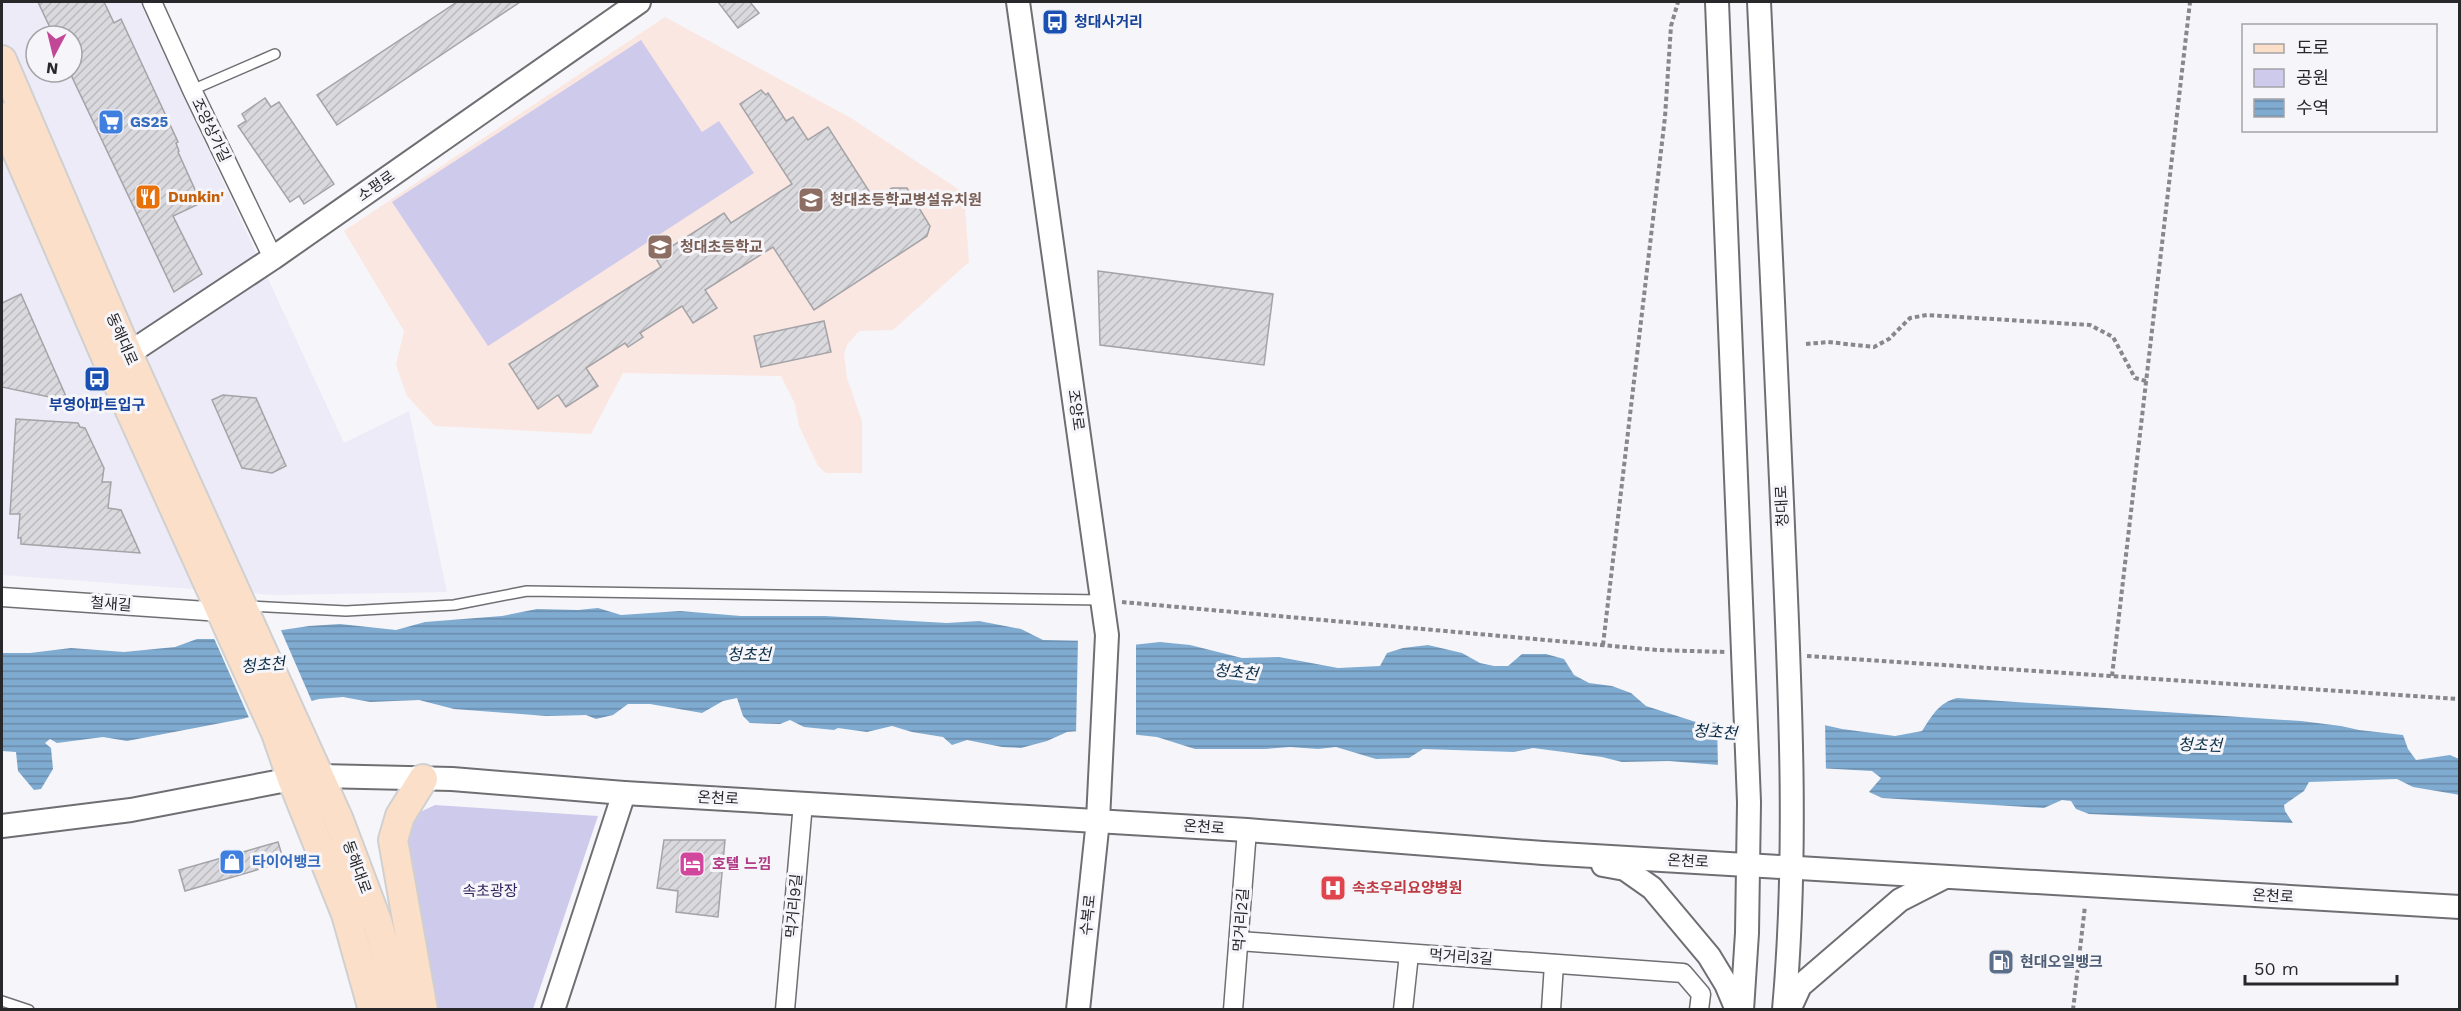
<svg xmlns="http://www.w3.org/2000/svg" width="2461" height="1011" viewBox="0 0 2461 1011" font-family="'Work Sans','Noto Sans KR',sans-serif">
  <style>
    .built { fill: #ecebf7; fill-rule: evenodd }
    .education { fill: #fbe7e1 }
    .park { fill: #cdcaec }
    .water { fill: url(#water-rules) }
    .pier { fill: #f6f5f9 }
    .building { fill: url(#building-hatch); stroke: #a4a3a7; stroke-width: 1.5 }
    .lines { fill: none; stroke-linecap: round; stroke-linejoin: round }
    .service-casing { stroke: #6f6f73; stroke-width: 12 }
    .minor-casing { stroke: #6f6f73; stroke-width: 21 }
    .tertiary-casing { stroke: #6f6f73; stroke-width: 26 }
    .primary-casing { stroke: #d0d0d0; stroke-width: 32 }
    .path { stroke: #88888b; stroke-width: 4; stroke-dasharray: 4.5 3; stroke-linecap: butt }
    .service { stroke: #fff; stroke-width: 9 }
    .minor { stroke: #fff; stroke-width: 18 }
    .tertiary { stroke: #fff; stroke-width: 22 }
    .primary { stroke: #fcdfc8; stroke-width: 28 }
    .labels { text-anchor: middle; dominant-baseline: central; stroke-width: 6; stroke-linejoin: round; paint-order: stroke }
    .transit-label { font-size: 15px; font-weight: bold; fill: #164399; stroke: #f6f5f9; text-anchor: start }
    .shop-label { font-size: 15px; font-weight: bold; fill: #366cbe; stroke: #f6f5f9; text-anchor: start }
    .street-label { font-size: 15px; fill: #28282a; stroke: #f6f5f9 }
    .food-label { font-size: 15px; font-weight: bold; fill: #c56008; stroke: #f6f5f9; text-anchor: start }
    .education-label { font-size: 15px; font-weight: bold; fill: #785e54; stroke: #f6f5f9; text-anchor: start }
    .hotel-label { font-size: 15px; font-weight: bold; fill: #b23c85; stroke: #f6f5f9; text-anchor: start }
    .health-label { font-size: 15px; font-weight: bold; fill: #be3a42; stroke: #f6f5f9; text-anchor: start }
    .park-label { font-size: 15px; fill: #322460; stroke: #f6f5f9 }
    .service-label { font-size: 15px; font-weight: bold; fill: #4e5e75; stroke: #f6f5f9; text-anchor: start }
    .water-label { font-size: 16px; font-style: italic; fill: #0b2e48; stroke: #f6f5f9 }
  </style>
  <defs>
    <pattern id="water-rules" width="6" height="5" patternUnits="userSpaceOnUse" patternTransform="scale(1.5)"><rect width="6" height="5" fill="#80abd1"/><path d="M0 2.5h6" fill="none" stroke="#698baa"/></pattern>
    <pattern id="building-hatch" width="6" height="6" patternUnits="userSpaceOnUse" patternTransform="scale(1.5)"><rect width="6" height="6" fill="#dad9dd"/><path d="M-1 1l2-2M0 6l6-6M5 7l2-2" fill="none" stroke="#bbbabe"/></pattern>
  </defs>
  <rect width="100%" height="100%" fill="#f6f5f9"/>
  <!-- built -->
  <path class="built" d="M2 2H140L344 443 409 411 447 592 274 595 2 575ZM36 36H72V72H36Z"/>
  <!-- education -->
  <path class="education" d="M665 17 851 118 964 193 969 262 893 330 859 331 847 345 844 354 847 378 862 421V473H826L818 466 799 426 795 404 781 376 623 373 591 434 435 426 407 396 396 365 404 331 344 231Z"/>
  <!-- park -->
  <g class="park">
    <path d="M641 40 702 132 719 121 754 173 488 346 392 202Z"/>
    <path d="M435 805 598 816 533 1009H431L405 828 418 813Z"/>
  </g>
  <!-- water -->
  <path class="water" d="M598 608 621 615 680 611 741 616H825L947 623 979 621 1021 629 1043 640 1093 641 1123 646 1160 642 1190 645 1242 658 1279 657 1338 668 1380 666 1387 653 1403 648 1428 645 1462 653 1480 663 1494 666H1508L1522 654H1546L1564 659 1574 675 1589 683 1612 686 1631 693 1646 706 1699 723 1802 720 1842 729 1895 736 1922 731C1932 716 1938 703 1957 698L2301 721 2341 726 2359 730 2403 735 2408 749 2416 760 2450 755 2459 759 2460 795 2413 787 2397 779 2309 782 2304 791 2284 805 2285 811 2293 823 2089 814 2076 809 2071 801 2062 800 2044 808 1882 798 1869 792 1881 778 1872 771 1799 767 1769 769 1669 761 1622 762 1602 757 1533 748 1514 752 1423 749 1409 758 1376 759 1336 747 1318 749 1290 747 1265 749H1195L1157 737 1093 730 1067 732 1047 741 1021 748 1002 747 967 740 952 745 943 737 912 732 892 726 867 732 838 728 834 730 804 727 790 720 780 724 750 723 743 716 737 698 723 701 702 713 650 704H628L613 715 596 719 586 715 546 716 454 709 419 700 370 702 343 697 319 699 242 719 127 741 103 737 57 743 50 739 45 743 51 748 53 769 41 789 34 790 18 771 16 752 2 751V653H30L71 648 124 652 175 647 197 639H221L309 626 340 624 396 630 425 622 502 616 537 609 578 610Z"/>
  <!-- pier -->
  <g class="pier">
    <path d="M280 628 313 704 250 720 213 636Z"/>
    <path d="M1078 638H1093L1124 643 1136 641V738L1111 734H1076Z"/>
    <path d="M1802 717 1825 722 1826 772 1786 768 1769 772 1718 769 1717 721Z"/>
  </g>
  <!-- building -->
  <g class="building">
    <path d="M38 2H104L114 23 121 19 154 90 178 142 176 143 179 151 178 152 201 203 173 216 202 274 174 292 72 77V36H54Z"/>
    <path d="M457 2H520L337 125 317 95Z"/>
    <path d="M718 2H750L759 13 738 28Z"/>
    <path d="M761 90 766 95 768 93 786 121 793 117 808 140 828 127 874 199 892 188H907L930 226 927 236 814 310 773 247 705 290 717 308 693 323 682 306 640 333 643 337 628 347 625 343 586 368 598 386 566 407 558 395 538 409 509 364 661 267 655 257 724 213 731 223 792 184 740 104Z"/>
    <path d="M265 98 271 107 279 102 334 184 304 204 299 196 290 202 238 126 246 121 242 114Z"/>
    <path d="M1098 271 1273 294 1264 365 1100 345Z"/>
    <path d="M21 294 68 401 2 387V303Z"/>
    <path d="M824 321 831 352 761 367 754 336Z"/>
    <path d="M223 395 256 398 286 466 272 473 242 468 212 400Z"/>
    <path d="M16 419 78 423 80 427 85 428 104 468 102 482H111L108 508 121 510 140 553 21 544V538H18L20 514H10Z"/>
    <path d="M664 840H725L718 917 676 912 678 891 657 888Z"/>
    <path d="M278 842 284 862 185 891 179 870Z"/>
  </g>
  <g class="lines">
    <!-- service casing -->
    <g class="service-casing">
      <g id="service">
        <path d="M192 90 275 54"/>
        <path d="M248 606 346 611 454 605 527 591 1102 600"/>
        <path d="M2 1001 29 1010"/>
      </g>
    </g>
    <!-- minor casing -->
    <g class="minor-casing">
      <g id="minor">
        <path d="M152 2 192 90 273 258"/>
        <path d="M2 597 221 612"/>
        <path d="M1239 941 1683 973 1701 994 1699 1010"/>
        <path d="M785 1010 803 803"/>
        <path d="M1233 1010 1247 830"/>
        <path d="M1403 1010 1409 954"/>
        <path d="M1551 1010 1554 964"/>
      </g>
    </g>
    <!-- tertiary casing -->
    <g class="tertiary-casing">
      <g id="tertiary">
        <path d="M1018 2 1107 635 1098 820 1078 1010"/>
        <path d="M1717 2 1749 802 1747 933 1742 1010"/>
        <path d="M1759 2C1768 169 1774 336 1782 503 1789 672 1799 841 1784 1010"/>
        <path d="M128 354 273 258 639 2"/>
        <path d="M2 826 131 810 292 779 320 776 452 779 624 793 1247 830 1543 853 2460 907"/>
        <path d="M1603 865 1625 869 1652 888 1709 956 1726 984 1737 1010"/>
        <path d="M553 1010 624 793"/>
        <path d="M1789 1010 1800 986 1900 900 1945 877"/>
      </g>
    </g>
    <!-- primary casing -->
    <g class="primary-casing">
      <g id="primary">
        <path d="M2 60 128 354 338 818 378 924 401 1010"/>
        <path d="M2 117 109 364 276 733 292 779 346 914 373 1010"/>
        <path d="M423 779 400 816 393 840 423 1010"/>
      </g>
    </g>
    <!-- path -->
    <g class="path">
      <path d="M1806 344 1828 342 1874 347 1889 339 1910 318 1927 315 2090 325 2113 337 2135 378 2146 381"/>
      <path d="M1122 602 1657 650 1725 652"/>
      <path d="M1603 645 1665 117 1671 26 1678 2"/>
      <path d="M1807 656 2460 699"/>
      <path d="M2112 676 2190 2"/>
      <path d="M2073 1010 2085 906"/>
    </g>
    <!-- service -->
    <use href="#service" class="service"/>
    <!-- minor -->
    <use href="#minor" class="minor"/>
    <!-- tertiary -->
    <use href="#tertiary" class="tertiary"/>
    <!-- primary -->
    <use href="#primary" class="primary"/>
  </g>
  <!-- icons -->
  <defs>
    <g id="bus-square" transform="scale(1.35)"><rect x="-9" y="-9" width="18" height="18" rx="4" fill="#1a4fb4" stroke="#f6f5f9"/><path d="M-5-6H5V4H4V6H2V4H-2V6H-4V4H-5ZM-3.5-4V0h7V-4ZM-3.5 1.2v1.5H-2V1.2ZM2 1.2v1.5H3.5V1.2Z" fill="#fff"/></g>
    <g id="supermarket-square" transform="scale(1.35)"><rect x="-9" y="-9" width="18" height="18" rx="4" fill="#3f7fe0" stroke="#f6f5f9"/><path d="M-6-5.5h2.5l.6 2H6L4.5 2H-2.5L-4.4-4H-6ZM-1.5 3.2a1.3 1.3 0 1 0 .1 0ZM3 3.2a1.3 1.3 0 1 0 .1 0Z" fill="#fff"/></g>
    <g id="restaurant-square" transform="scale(1.35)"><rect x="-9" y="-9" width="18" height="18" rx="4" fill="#e8710a" stroke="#f6f5f9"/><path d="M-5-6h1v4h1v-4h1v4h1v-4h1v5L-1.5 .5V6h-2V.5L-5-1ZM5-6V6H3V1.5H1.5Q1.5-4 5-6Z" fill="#fff"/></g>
    <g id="school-square" transform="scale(1.35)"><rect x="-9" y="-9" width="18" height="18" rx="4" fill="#8d6e63" stroke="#f6f5f9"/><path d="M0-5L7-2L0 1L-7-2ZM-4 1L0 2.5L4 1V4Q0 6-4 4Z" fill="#fff"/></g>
    <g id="shop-square" transform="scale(1.35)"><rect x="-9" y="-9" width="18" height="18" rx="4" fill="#3f7fe0" stroke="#f6f5f9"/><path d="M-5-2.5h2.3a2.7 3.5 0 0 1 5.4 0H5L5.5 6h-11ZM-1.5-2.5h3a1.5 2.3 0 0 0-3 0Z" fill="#fff"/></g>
    <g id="hotel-square" transform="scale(1.35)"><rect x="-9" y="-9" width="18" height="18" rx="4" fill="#d1479c" stroke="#f6f5f9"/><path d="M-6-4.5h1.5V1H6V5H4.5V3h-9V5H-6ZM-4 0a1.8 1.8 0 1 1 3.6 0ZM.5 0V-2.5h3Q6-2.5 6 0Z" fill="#fff"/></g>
    <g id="hospital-square" transform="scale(1.35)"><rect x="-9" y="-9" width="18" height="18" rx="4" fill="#e0444e" stroke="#f6f5f9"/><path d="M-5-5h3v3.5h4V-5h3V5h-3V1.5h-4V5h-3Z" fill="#fff"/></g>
    <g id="fuel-square" transform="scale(1.35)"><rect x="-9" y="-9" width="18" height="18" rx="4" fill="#5c6f8a" stroke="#f6f5f9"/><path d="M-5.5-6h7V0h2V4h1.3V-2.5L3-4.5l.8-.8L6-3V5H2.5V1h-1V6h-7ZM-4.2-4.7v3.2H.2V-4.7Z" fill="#fff"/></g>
  </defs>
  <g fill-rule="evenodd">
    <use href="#bus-square" x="1055" y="22"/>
    <use href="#supermarket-square" x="111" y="122"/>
    <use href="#restaurant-square" x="148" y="197"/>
    <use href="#school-square" x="811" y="200"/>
    <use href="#school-square" x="660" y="247"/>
    <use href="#bus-square" x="97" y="379"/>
    <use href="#shop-square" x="232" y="862"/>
    <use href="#hotel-square" x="692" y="864"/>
    <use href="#hospital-square" x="1333" y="888"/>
    <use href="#fuel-square" x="2001" y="962"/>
  </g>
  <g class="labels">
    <!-- transit labels -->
    <g class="transit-label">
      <text x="1074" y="22">청대사거리</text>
      <text x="97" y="405" text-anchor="middle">부영아파트입구</text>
    </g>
    <!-- shop labels -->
    <g class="shop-label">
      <text x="130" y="122">GS25</text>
      <text x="252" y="862">타이어뱅크</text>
    </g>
    <!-- street labels -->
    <g class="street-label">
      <text transform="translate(211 130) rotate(64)">조양상가길</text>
      <text transform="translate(376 186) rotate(-35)">소평로</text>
      <text transform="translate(122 339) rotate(66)">동해대로</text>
      <text transform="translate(1076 410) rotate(82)">조양로</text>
      <text transform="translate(1782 506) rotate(-93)">청대로</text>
      <text transform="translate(111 604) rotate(4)">철새길</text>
      <text transform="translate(718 798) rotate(3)">온천로</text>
      <text transform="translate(1204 827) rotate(4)">온천로</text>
      <text transform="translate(1688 861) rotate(3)">온천로</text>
      <text transform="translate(357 867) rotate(70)">동해대로</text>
      <text transform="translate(2273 896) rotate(3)">온천로</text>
      <text transform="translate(794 906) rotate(-85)">먹거리9길</text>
      <text transform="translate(1088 915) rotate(-84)">수복로</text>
      <text transform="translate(1241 920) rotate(-86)">먹거리2길</text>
      <text transform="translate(1461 957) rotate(4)">먹거리3길</text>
    </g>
    <!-- food labels -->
    <g class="food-label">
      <text x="168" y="197">Dunkin'</text>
    </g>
    <!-- education labels -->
    <g class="education-label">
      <text x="830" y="200">청대초등학교병설유치원</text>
      <text x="680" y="247">청대초등학교</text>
    </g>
    <!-- hotel labels -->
    <g class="hotel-label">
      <text x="712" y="864">호텔 느낌</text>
    </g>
    <!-- health labels -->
    <g class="health-label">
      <text x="1352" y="888">속초우리요양병원</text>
    </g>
    <!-- park labels -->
    <g class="park-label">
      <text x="490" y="891">속초광장</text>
    </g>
    <!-- service labels -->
    <g class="service-label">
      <text x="2020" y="962">현대오일뱅크</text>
    </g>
    <!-- water labels -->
    <g class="water-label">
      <text x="749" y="654">청초천</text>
      <text transform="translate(263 665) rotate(-5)">청초천</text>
      <text transform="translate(1236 672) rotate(6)">청초천</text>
      <text transform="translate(1715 732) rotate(4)">청초천</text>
      <text transform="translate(2200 745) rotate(1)">청초천</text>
    </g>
  </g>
  <!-- border -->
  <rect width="2461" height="1011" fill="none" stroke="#28282a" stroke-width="6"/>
  <!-- legend -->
  <rect x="2242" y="24" width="195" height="108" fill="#f6f5f9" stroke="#a4a3a6" stroke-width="1.5"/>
  <rect x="2254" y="44" width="30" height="9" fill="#fcdfc8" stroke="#a4a3a6" stroke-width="1.5"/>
  <text x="2296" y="54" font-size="18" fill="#28282a">도로</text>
  <rect x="2254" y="69" width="30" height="18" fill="#cdcaec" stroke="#a4a3a6" stroke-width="1.5"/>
  <text x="2296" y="84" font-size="18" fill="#28282a">공원</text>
  <rect x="2254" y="99" width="30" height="18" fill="url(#water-rules)" stroke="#a4a3a6" stroke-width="1.5"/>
  <text x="2296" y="114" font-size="18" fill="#28282a">수역</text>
  <!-- north arrow -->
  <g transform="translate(54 54) rotate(187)"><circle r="28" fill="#f6f5f9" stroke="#a4a3a6" stroke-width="1.5"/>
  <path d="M0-4.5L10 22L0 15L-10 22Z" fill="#c34797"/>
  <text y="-9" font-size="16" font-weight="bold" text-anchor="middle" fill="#28282a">N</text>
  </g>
  <!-- scale -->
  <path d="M2245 975v9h152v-9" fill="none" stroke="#28282a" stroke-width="3"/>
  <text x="2254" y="975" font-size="18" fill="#28282a" stroke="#f6f5f9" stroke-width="4.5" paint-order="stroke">50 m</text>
</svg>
